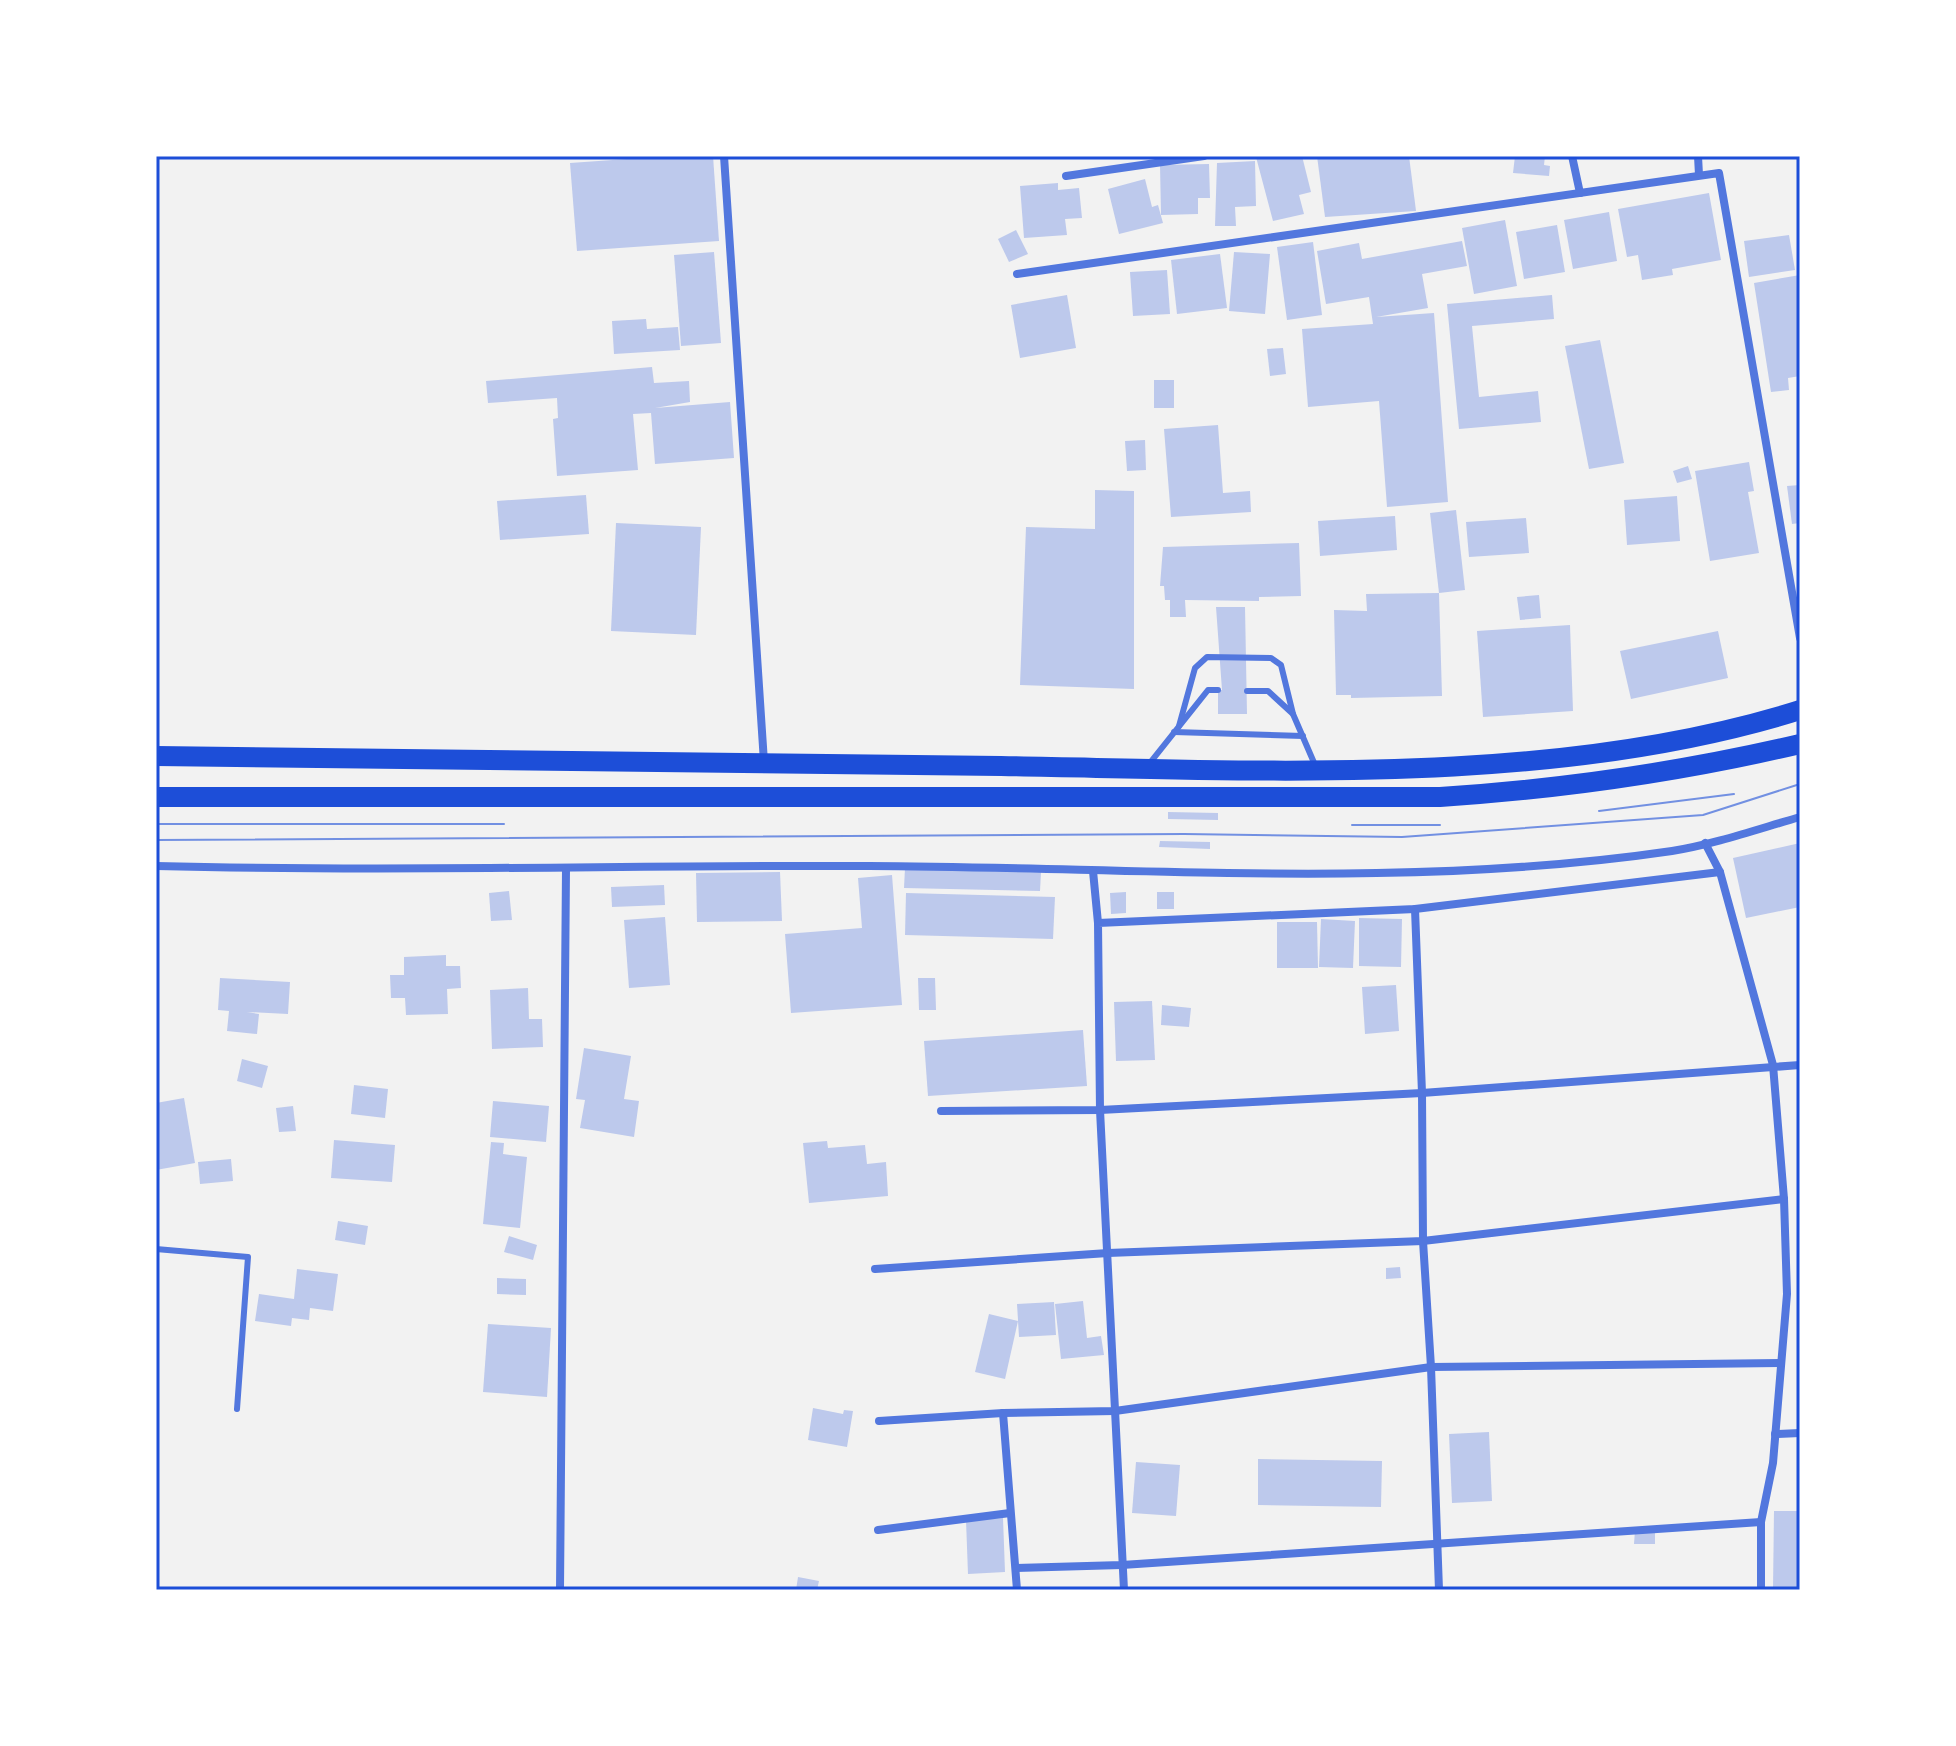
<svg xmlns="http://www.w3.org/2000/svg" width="1956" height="1746" viewBox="0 0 1956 1746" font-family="'Source Sans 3',sans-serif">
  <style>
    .building { fill: #bdc9ec }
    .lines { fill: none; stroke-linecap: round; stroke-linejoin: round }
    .service { stroke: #5277de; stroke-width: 6 }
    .minor { stroke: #5277de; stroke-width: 8 }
    .primary { stroke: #1d4ed8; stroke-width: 20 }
    .tram { stroke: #7290e2; stroke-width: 2 }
    .neatline { fill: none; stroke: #1d4ed8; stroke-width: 3 }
  </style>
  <rect width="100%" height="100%" fill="#f2f2f2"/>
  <!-- building -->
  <g class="building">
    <path d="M669 156H713L719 241 577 251 570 163Z"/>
    <path d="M1302 156 1311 192 1299 195 1304 214 1273 221 1256 157Z"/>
    <path d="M1317 156H1409L1416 211 1325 217Z"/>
    <path d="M1515 156H1545L1544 165 1550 166 1549 176 1513 173Z"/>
    <path d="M1255 161 1256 206 1235 207 1236 226H1215L1217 163Z"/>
    <path d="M1209 164 1210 198H1198V214L1161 215 1160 165Z"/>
    <path d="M1145 179 1152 207 1158 205 1163 223 1119 234 1108 189Z"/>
    <path d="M1058 183V190L1079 188 1082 218 1065 219 1067 235 1024 238 1020 186Z"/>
    <path d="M1709 193 1721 260 1672 269 1673 275 1642 280 1638 255 1627 257 1618 209Z"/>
    <path d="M1609 212 1617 261 1573 269 1564 220Z"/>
    <path d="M1505 220 1517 286 1474 294 1462 228Z"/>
    <path d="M1557 225 1565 272 1524 279 1516 232Z"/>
    <path d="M1016 230 1028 254 1009 262 998 239Z"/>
    <path d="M1789 235 1795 270 1749 277 1744 241Z"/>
    <path d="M1462 241 1467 266 1422 274 1428 308 1376 317 1434 313 1448 502 1387 507 1379 401 1308 407 1302 329 1373 324 1369 297 1326 304 1317 251 1359 243 1362 259Z"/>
    <path d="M1313 242 1322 315 1287 320 1277 247Z"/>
    <path d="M714 252 721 343 681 346 674 255Z"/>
    <path d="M1234 252 1270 254 1265 314 1229 311Z"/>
    <path d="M1220 254 1227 308 1177 314 1171 260Z"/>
    <path d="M1167 270 1170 314 1133 316 1130 272Z"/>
    <path d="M1800 275V376L1788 378 1789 390 1771 392 1754 283Z"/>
    <path d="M1067 295 1076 348 1020 358 1011 305Z"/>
    <path d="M1552 295 1554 319 1472 326 1479 397 1538 391 1541 422 1459 429 1447 304Z"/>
    <path d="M646 319 647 329 678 327 680 350 614 354 612 321Z"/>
    <path d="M1600 340 1624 463 1589 469 1565 346Z"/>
    <path d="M1283 348 1286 374 1270 376 1267 349Z"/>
    <path d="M652 367 654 383 689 381 690 402 655 408 730 402 734 458 655 464 651 413 633 414 638 470 557 476 553 419 558 418 557 398 488 403 486 381Z"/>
    <rect x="1154" y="380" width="20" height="28"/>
    <path d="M1218 425 1223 493 1250 491 1251 512 1171 517 1164 429Z"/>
    <path d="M1145 440 1146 470 1127 471 1125 441Z"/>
    <path d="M1749 462 1754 491 1748 492 1759 553 1710 561 1695 471Z"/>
    <path d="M1688 466 1692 479 1677 483 1673 471Z"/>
    <path d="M1800 485V523L1792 524 1787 486Z"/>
    <path d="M1095 490 1134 491V689L1020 685 1026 527 1095 529Z"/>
    <path d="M586 495 589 534 500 540 497 501Z"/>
    <path d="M1677 496 1680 541 1627 545 1624 500Z"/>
    <path d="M1456 510 1465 590 1439 593 1430 513Z"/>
    <path d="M1395 516 1397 550 1320 556 1318 521Z"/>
    <path d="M1526 518 1529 553 1469 557 1466 522Z"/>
    <path d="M616 523 701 527 696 635 611 631Z"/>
    <path d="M1299 543 1301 596 1259 597V601L1185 600 1186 617H1170V600H1165L1164 586H1160L1163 547Z"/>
    <path d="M1439 593 1442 696 1351 698V695H1336L1334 610 1367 611 1366 594Z"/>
    <path d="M1539 595 1541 618 1520 620 1517 597Z"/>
    <path d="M1216 607H1245L1247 714H1218V690H1222Z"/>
    <path d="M1570 625 1573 711 1483 717 1477 631Z"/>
    <path d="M1718 631 1728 678 1631 699 1620 651Z"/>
    <path d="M1168 812 1218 813V820L1168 819Z"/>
    <path d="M1160 841 1210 842V849L1159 847Z"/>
    <path d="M1800 843V907L1746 918 1733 858Z"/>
    <path d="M905 868 1041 872 1040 891 904 888Z"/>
    <path d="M780 872 782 921 697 922 696 873Z"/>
    <path d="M892 875 902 1005 791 1013 785 934 862 928 858 878Z"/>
    <path d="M664 885 665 905 612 907 611 887Z"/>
    <path d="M509 891 512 920 491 921 489 893Z"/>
    <path d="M1126 892V913L1111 914 1110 893Z"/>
    <rect x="1157" y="892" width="17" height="17"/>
    <path d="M906 893 1055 897 1053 939 905 935Z"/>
    <path d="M665 917 670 985 629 988 624 920Z"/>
    <path d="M1359 918 1402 919 1401 967 1359 966Z"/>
    <path d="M1321 919 1355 921 1353 968 1319 967Z"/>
    <path d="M1277 922H1317L1318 968H1277Z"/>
    <path d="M446 955V966H460L461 988 447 989 448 1014 406 1015 405 998H391L390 975H404V957Z"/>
    <path d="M220 978 290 982 288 1014 247 1012 259 1014 257 1034 227 1031 229 1011 218 1010Z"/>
    <path d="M918 978H935L936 1010H919Z"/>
    <path d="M1396 985 1399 1031 1365 1034 1362 987Z"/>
    <path d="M528 988 529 1019H542L543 1047 492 1049 490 990Z"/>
    <path d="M1152 1001 1155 1060 1116 1061 1114 1002Z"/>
    <path d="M1162 1005 1191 1008 1189 1027 1161 1025Z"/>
    <path d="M1083 1030 1087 1086 928 1096 924 1041Z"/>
    <path d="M584 1048 631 1056 624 1099 639 1101 634 1137 580 1128 585 1100 576 1099Z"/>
    <path d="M242 1059 268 1066 262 1088 237 1081Z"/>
    <path d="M354 1085 388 1089 385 1118 351 1114Z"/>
    <path d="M184 1098 195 1163 156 1170V1103Z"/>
    <path d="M493 1101 549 1106 546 1142 490 1137Z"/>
    <path d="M293 1106 296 1131 279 1132 276 1108Z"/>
    <path d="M334 1140 395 1145 392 1182 331 1178Z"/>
    <path d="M827 1141 828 1148 865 1145 867 1164 886 1162 888 1196 809 1203 803 1143Z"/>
    <path d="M491 1142 504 1143 503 1154 527 1157 520 1228 483 1224Z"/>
    <path d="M231 1159 233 1181 200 1184 198 1162Z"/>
    <path d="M338 1221 368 1226 365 1245 335 1240Z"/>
    <path d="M509 1236 537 1245 533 1260 504 1252Z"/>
    <path d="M1400 1267 1401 1278 1386 1279V1268Z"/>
    <path d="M297 1269 338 1274 333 1311 310 1308 309 1320 292 1318 291 1326 255 1321 259 1294 294 1299Z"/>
    <path d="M497 1278 526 1279V1295L497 1294Z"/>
    <path d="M1083 1301 1087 1338 1101 1336 1104 1355 1061 1359 1055 1304Z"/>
    <path d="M1054 1302 1056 1335 1019 1337 1017 1304Z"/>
    <path d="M989 1314 1018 1321 1005 1379 975 1372Z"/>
    <path d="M488 1324 551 1328 547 1397 483 1392Z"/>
    <path d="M813 1408 843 1414 844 1410 853 1411 847 1447 808 1440Z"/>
    <path d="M1489 1432 1492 1501 1452 1503 1449 1434Z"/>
    <path d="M1258 1459 1382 1461 1381 1507 1258 1505Z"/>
    <path d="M1136 1462 1180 1465 1176 1516 1132 1513Z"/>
    <path d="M1774 1511H1800V1590H1773Z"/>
    <path d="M1003 1518 1005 1572 968 1574 966 1520Z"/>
    <path d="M1635 1530 1655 1531V1544H1634Z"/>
    <path d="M798 1577 819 1581 817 1590H796Z"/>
  </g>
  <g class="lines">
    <!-- service -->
    <g class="service">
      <path d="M1247 691H1268L1293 714 1315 765"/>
      <path d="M1179 726 1195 668 1207 657 1271 658 1281 665 1293 714"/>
      <path d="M1174 732 1303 736"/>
      <path d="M1149 764 1208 690H1218"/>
      <path d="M156 1249 248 1257 237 1409"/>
    </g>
    <!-- minor -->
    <g class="minor">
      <path d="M724 156 764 762"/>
      <path d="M1572 156 1580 193"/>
      <path d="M1698 156 1699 175"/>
      <path d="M1066 176 1204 156"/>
      <path d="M1017 274 1719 173 1800 638"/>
      <path d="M1705 843 1720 872 1773 1065 1784 1199 1787 1294 1773 1463 1761 1522V1590"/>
      <path d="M156 866C394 872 631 865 869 866 1136 867 1407 890 1672 851 1715 844 1758 829 1800 817"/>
      <path d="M1093 871 1098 923"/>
      <path d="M1415 909 1422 1093 1423 1241 1431 1367 1439 1590"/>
      <path d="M941 1111 1100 1110 1422 1093 1800 1065"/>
      <path d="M875 1269 1108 1253 1423 1241 1784 1199"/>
      <path d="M1003 1413 1017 1590"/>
      <path d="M879 1421 1003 1413 1115 1411 1431 1367 1781 1363"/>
      <path d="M1775 1434 1800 1433"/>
      <path d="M878 1530 1010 1513"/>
      <path d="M1016 1568 1122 1565 1761 1522"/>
      <path d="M560 1590 566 869"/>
      <path d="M1124 1590 1100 1110 1098 923 1415 909 1720 872"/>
    </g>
    <!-- primary -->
    <g class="primary">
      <path d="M156 756C438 760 720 762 1001 766 1258 770 1552 788 1800 710"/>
      <path d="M156 797H1440C1562 789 1681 772 1800 744"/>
    </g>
    <!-- tram -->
    <g class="tram">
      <path d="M1599 811 1734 794"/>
      <path d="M156 824H504"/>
      <path d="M1352 825H1440"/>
      <path d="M156 840 1184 834 1402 837 1703 815 1800 784"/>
    </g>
  </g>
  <!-- border -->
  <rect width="1956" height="1746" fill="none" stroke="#ffffff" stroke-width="316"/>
  <rect x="158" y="158" width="1640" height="1430" class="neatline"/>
</svg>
